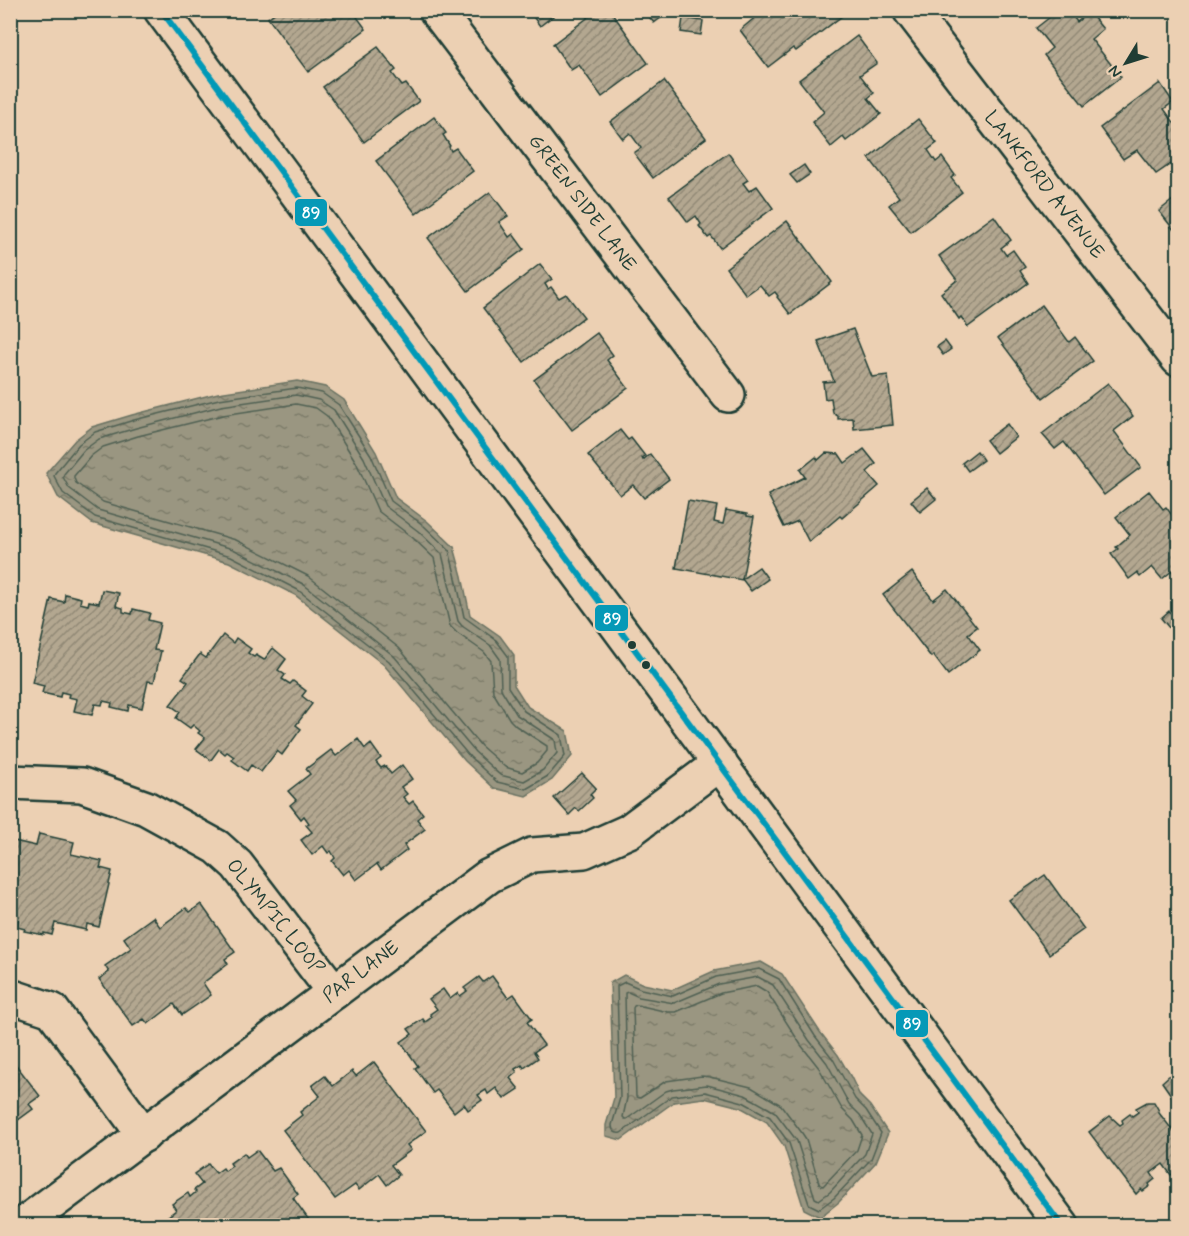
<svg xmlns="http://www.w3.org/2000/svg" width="1189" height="1236" viewBox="0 0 1189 1236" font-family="Mynerve,sans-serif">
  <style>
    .water { fill: url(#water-ripples); stroke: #697262; stroke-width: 1.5 }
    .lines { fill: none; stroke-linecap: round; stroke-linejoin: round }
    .shore { stroke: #506153; stroke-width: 1.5 }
    .building { fill: url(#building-hatch); stroke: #1f3d34; stroke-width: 1.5 }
    .minor-casing { stroke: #1f3d34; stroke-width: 38 }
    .minor { stroke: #ecd0b3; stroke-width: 33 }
    .bus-1-casing { stroke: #ecd0b3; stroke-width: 10 }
    .bus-1 { stroke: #0599b7; stroke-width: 6 }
    .bus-dot { fill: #1f3d34; stroke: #ecd0b3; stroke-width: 2 }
    .labels { text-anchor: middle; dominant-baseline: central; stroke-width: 5; stroke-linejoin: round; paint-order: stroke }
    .street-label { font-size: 20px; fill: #1f3d34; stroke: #ecd0b3 }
    .line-badge { stroke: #ecd0b3; stroke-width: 2 }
    .badge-label { font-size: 16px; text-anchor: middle; font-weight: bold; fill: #fff }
  </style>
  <defs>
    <pattern id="water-ripples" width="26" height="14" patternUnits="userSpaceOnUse" patternTransform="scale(1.5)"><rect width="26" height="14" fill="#9a9681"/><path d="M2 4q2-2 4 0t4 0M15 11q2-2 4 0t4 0" fill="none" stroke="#7d7c6a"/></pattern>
    <pattern id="building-hatch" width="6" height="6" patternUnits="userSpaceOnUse" patternTransform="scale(1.5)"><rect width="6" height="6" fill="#b3a790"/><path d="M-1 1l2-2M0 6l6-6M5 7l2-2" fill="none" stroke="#918976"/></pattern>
  </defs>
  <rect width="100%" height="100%" fill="#ecd0b3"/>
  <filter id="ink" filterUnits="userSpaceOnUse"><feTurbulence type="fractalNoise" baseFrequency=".0167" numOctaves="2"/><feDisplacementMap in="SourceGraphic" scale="12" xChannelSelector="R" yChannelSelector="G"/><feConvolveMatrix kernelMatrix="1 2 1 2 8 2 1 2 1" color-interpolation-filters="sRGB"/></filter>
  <g filter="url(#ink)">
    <!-- water -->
    <g class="water">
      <path d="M297 381 325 387 344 400 376 452 396 498 427 521 454 547 462 576 470 615 500 636 514 655V685L528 707 567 731 572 756 552 780 526 796 494 788 465 761 384 665 295 595 229 562 92 523 58 497 46 473 75 440 92 427 132 415 218 393Z"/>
      <path d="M761 962 782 974 820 1032 838 1055 851 1077 860 1096 870 1106 888 1133 876 1162 839 1202 820 1217 804 1209 784 1146 767 1122 740 1107 704 1098 674 1102 621 1140 606 1136V1125L614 1098 610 983 624 975 643 984 672 990 714 971Z"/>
    </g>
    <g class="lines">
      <!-- shore -->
      <g class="shore">
        <path d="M297 388 322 393 339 405 371 455 391 501 423 525 449 550 456 578 464 617 496 640 508 656V687L524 711 561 735 565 756 548 776 526 789 497 782 470 757 389 661 298 590 231 556 95 517 63 493 54 476 55 473 79 444 95 432 134 420 219 399Z"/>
        <path d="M296 395 319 400 334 410 364 458 385 506 418 531 442 554 458 621 462 626 490 645 500 659 501 689 517 715 555 740 557 753 543 770 524 781 500 775 475 752 394 656 303 584 233 549 98 510 69 488 63 477 64 474 84 450 99 439 136 428 221 406Z"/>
        <path d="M296 404 316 408 327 416 356 462 378 511 413 538 434 558 450 626 457 633 484 652 491 661 493 692 510 720 516 726 547 746V751L537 763 522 772 505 767 481 746 399 648 308 576 236 540 103 502 76 483 74 478V476L91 456 103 447 138 436 223 415Z"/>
        <path d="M759 969 779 979 815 1036 833 1059 855 1099 866 1110 881 1133 871 1159 834 1198 819 1209 809 1204 789 1143 770 1117 743 1102 705 1092 672 1096 621 1133C615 1134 612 1131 612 1125L620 1098 617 986 625 982 641 989 673 996 716 977Z"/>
        <path d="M758 977 773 985 809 1040 827 1063 849 1104 860 1115 872 1134 865 1154 830 1192 819 1200 815 1198 797 1141 775 1112 745 1095 707 1085 673 1089 666 1091 627 1119H625L623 1117 627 1098 625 993 628 992 639 997 674 1003 719 984Z"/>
        <path d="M757 986 767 992 801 1045 819 1068 842 1109 853 1120 862 1135 857 1150 823 1186 820 1185 819 1183 806 1139 802 1133 781 1105 751 1087 710 1077 702 1076 666 1081 640 1098 636 1097 633 1008 634 1006 637 1005 668 1012H676L721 993Z"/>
      </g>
    </g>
    <!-- building -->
    <g class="building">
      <path d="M278 10H352L366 29 308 72 268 18Z"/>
      <path d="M528 10H561L540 26Z"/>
      <path d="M598 10H610L648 63 602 97 579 65 571 70 553 44Z"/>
      <path d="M650 10H657L662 17 654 23 646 13Z"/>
      <path d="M838 10 842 16 796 51 793 48 768 67 740 30 764 10Z"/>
      <path d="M1059 10H1068L1077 22 1089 12 1103 29 1091 39 1121 77 1084 106 1044 55 1052 48 1036 28Z"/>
      <path d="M683 18 703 21 701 35 681 32Z"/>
      <path d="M857 36 877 63 860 75 874 93 868 98 881 114 846 141 843 137 831 147 812 122 824 112 799 80Z"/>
      <path d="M378 47 396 70 392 73 402 86 406 84 419 101 364 142 323 87Z"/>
      <path d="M664 81 706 138 653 178 634 153 641 148 630 133 623 139 610 122Z"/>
      <path d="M1160 83 1173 102 1164 109 1178 128V174L1171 164 1156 174 1137 150 1123 159 1100 128Z"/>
      <path d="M434 117 446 133 443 135 450 146 449 147 451 151 456 148 473 171 416 214 376 161Z"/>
      <path d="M918 119 937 143 928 150 936 162 942 157 955 175 951 178 962 192 911 232 889 205 899 197 869 158Z"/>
      <path d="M728 153 748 180 743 183 749 191 757 186 773 208 720 248 711 236 708 238 699 226 701 224 696 216 688 222 669 197Z"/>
      <path d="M804 165 810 174 797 183 790 175Z"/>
      <path d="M490 192 508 216 499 222 509 237 513 234 524 249 468 291 428 238Z"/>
      <path d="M1178 196V235L1159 211Z"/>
      <path d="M994 216 1011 240 1001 248 1006 255 1013 250 1025 267 1020 271 1028 283 968 327 961 317 959 319 941 293 957 280 939 256Z"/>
      <path d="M787 221 832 282 790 314 777 297 778 296 775 292 769 296 760 285 746 295 726 268Z"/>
      <path d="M540 264 552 279 545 284 548 289 551 287 559 298 566 294 584 317 524 362 483 308Z"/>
      <path d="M1042 305 1069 342 1075 337 1093 361 1043 398 998 338Z"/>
      <path d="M853 329 872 377 888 375 893 425 854 429 853 418 838 419V416L833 413 831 398 825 399 823 382 834 381 818 341Z"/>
      <path d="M597 333 613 355 607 360 628 388 572 430 534 380Z"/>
      <path d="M945 341 951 349 943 355 937 347Z"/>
      <path d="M1108 383 1133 416 1114 431 1141 467 1104 495 1064 442 1055 449 1042 434Z"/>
      <path d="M1007 424 1016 437 996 453 986 440Z"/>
      <path d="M620 430 628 440 631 438 645 456 642 458 643 460 650 454 669 479 644 498 633 485 620 495 588 455Z"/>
      <path d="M864 449 876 464 867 472 879 486 842 518 840 516 809 542 798 521 784 527 768 495 805 477 800 470 816 457 818 460 826 453 839 454 845 463Z"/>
      <path d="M977 451 983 460 968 471 962 463Z"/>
      <path d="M927 488 936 499 920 512 911 501Z"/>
      <path d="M1149 491 1163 509 1166 507 1178 523V566L1162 579 1152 567 1140 577 1137 573 1129 579 1111 554 1118 549 1116 547 1130 535 1116 517Z"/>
      <path d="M688 501 717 506 714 522 723 524 726 510 747 514V516L754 517 742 580 676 568Z"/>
      <path d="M759 567 768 579 751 591 742 579Z"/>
      <path d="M912 572 933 600 947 589 977 627 968 634 980 650 948 675 933 655 931 657 883 595Z"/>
      <path d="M102 590 119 593 116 606 123 608V612L132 614 133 609 150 613 148 620 160 623 154 650 161 651 154 682 148 681 142 708 129 705 128 711 111 707 112 703 103 701 102 705 95 704 92 715 74 711 77 699 68 697 69 694 61 692 60 697 42 693 44 686 32 683 51 599 64 602 65 594 81 598 80 603 88 605 89 601 99 603Z"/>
      <path d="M1169 611 1178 621V630L1174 634 1161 618Z"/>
      <path d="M223 635 233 643 236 638 251 649 248 653 254 657 256 655 264 660 273 648 286 659 278 670 285 675 282 679 290 684 293 681 306 691 302 696 312 704 296 725 301 729 282 755 277 751 261 772 251 765 247 771 232 760 234 757 227 752 225 754 219 749 211 760 196 749 205 738 198 733 200 731 193 725 190 728 176 718 180 712 170 705 188 682 182 678 200 654 206 658Z"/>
      <path d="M358 739 365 749 371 744 381 758 376 762 381 768 385 766 391 774 402 765 412 779 401 787 407 794 403 797 409 804 413 801 423 814 417 819 425 829 404 845 407 850 381 870 377 864 356 880 349 870 343 875 332 861 335 858 331 851 328 853 323 846 312 855 301 840 312 832 306 825 309 823 304 816 301 819 290 805 296 800 288 791 310 774 306 769 331 750 336 756Z"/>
      <path d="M582 773 596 788 590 794 593 798 579 811 576 808 569 815 554 798Z"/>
      <path d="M39 834 74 842 71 854 102 861 100 868 112 871 99 927 87 924 86 930 55 923 52 935 44 933V935L24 931 25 929 17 927 19 916 10 914V840L36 846Z"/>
      <path d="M1045 875 1084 929 1049 954 1009 900Z"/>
      <path d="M201 904 235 952 225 959 228 964 203 983 211 995 182 1015 174 1004 148 1024 144 1019 133 1026 99 979 109 972 105 966 131 948 124 938 153 917 160 927 186 908 190 912Z"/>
      <path d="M492 976 508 998 514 994 532 1019 527 1022 544 1045 534 1052 538 1058 524 1068 522 1065 515 1069 517 1072 510 1078 519 1089 504 1099 496 1088 488 1094 486 1090 478 1095 482 1100 468 1110 464 1104 454 1112 437 1090 433 1093 415 1068 418 1066 401 1042 412 1034 408 1029 423 1019 425 1022 432 1017 430 1014 437 1009 429 999 443 989 450 999 458 993 460 996 467 991 464 988 479 977 483 982Z"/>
      <path d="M10 1057 40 1096 29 1104 33 1109 10 1126Z"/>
      <path d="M374 1062 426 1131 407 1145 411 1150 391 1165 399 1175 387 1185 379 1174 359 1190 355 1185 335 1199 283 1130 302 1115 300 1112 320 1096 312 1086 325 1076 333 1086 352 1071 356 1076Z"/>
      <path d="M1178 1068V1105L1162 1082Z"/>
      <path d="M1147 1102H1154L1159 1111V1113L1178 1137V1170L1171 1175 1163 1164 1151 1173 1155 1179 1149 1184 1150 1186 1143 1191 1141 1189 1136 1194 1089 1132 1110 1116 1120 1125 1123 1123 1122 1120 1130 1114 1132 1116 1138 1112 1136 1108Z"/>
      <path d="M257 1150 273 1171 279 1168 298 1194 293 1198 309 1220 301 1226H173L167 1217 176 1210 172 1204 188 1193 190 1197 196 1192 194 1190 202 1184 194 1174 208 1164 216 1173 223 1168 225 1171 232 1166 230 1163 244 1153 247 1157Z"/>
    </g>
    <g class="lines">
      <!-- minor casing -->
      <g class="minor-casing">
        <g id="minor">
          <path d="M161 10 1062 1226"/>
          <path d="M436 10 728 395"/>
          <path d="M910 10 1178 359"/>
          <path d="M10 782 82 785 146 808 217 847 237 865 334 992"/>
          <path d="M10 996 52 1010 144 1135"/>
          <path d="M21 1226 489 876 532 855 584 851 629 831 720 763"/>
        </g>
      </g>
      <!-- minor -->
      <use href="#minor" class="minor"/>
      <!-- bus-1 casing -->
      <g class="bus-1-casing">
        <path id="bus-1" d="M161 10 1062 1226"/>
      </g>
      <!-- bus-1 -->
      <use href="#bus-1" class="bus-1"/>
    </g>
  </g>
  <!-- markers -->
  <g class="bus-dot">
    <circle cx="632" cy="645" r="5"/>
    <circle cx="646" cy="665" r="5"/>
  </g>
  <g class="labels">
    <!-- street labels -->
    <g class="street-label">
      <text transform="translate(1044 185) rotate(52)">LANKFORD AVENUE</text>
      <text transform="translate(582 203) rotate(53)">GREEN SIDE LANE</text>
      <text transform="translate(275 917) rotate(51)">OLYMPIC LOOP</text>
      <text transform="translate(361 972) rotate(-37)">PAR LANE</text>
    </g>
  </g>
  <g class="line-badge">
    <rect x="294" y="198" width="34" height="29" rx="6" fill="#0599b7"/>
    <rect x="594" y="604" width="35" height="28" rx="6" fill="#0599b7"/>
    <rect x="895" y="1009" width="34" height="29" rx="6" fill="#0599b7"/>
  </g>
  <g class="badge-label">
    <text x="311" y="218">89</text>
    <text x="612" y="624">89</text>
    <text x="912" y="1029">89</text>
  </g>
  <!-- margin -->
  <rect width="1189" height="1236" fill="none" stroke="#ecd0b3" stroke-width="36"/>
  <rect x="18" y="18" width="1153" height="1200" fill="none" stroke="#1f3d34" stroke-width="2" filter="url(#ink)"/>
  <!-- north arrow -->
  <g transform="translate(1126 63) rotate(232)" stroke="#ecd0b3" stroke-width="4.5" paint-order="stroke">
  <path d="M0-4.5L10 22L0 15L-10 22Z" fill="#1f3d34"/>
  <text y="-9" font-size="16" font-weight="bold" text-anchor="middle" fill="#1f3d34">N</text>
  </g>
</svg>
